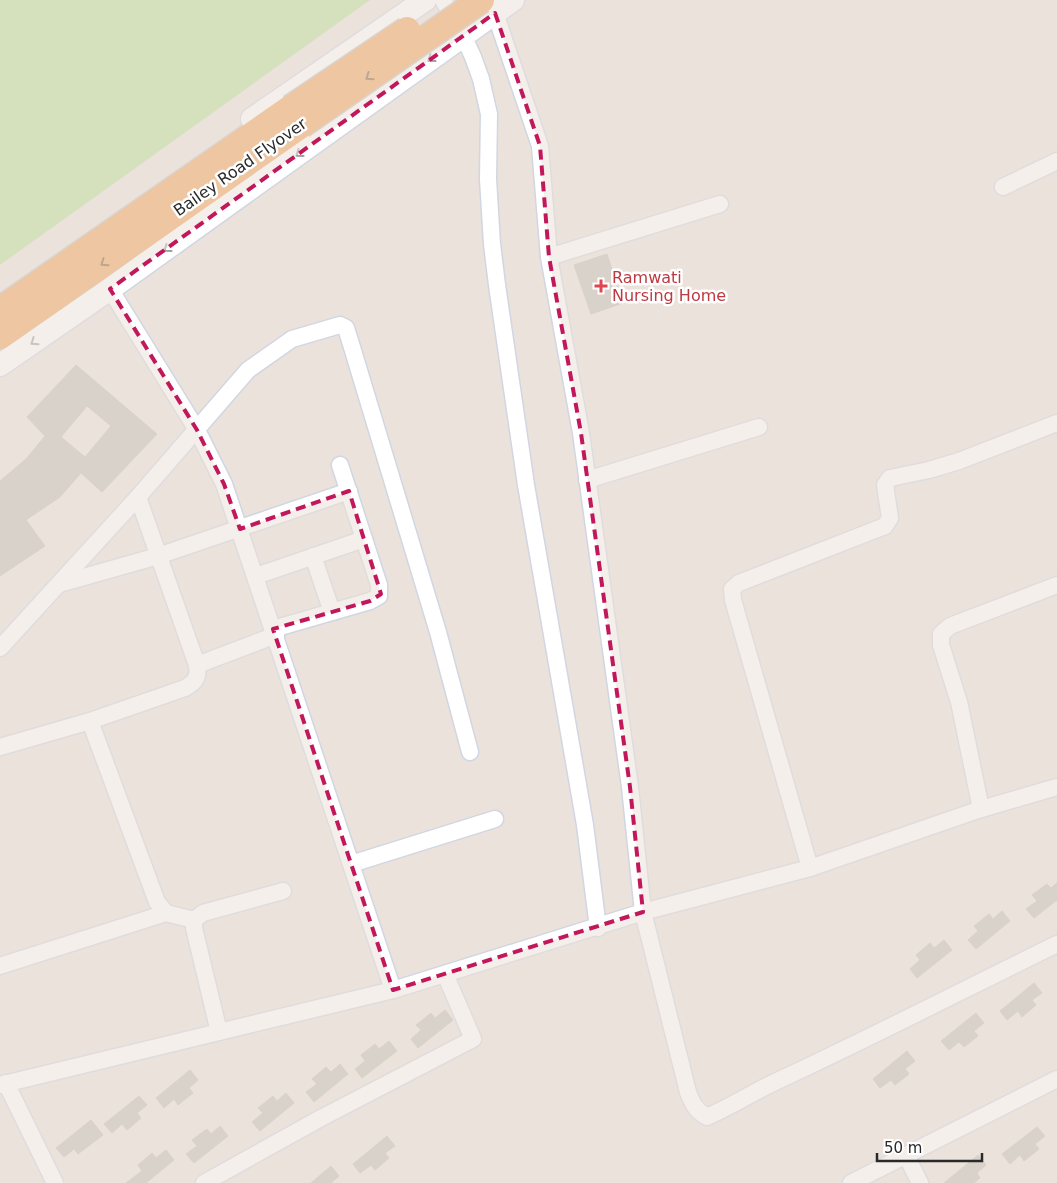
<svg xmlns="http://www.w3.org/2000/svg" width="1057" height="1183" viewBox="0 0 1057 1183" font-family="'DejaVu Sans',sans-serif">
  <style>
    .green { fill: #bae09a }
    .building { fill: #c3beb7; stroke: #c6beb5; fill-rule: evenodd }
    .lines { fill: none; stroke-linecap: round; stroke-linejoin: round }
    .minor-casing { stroke: #d1d6e2; stroke-width: 19 }
    .secondary-casing { stroke: #d1d6e2; stroke-width: 25 }
    .trunk-casing { stroke: #c3c3c3; stroke-width: 29 }
    .minor { stroke: #fff; stroke-width: 16 }
    .secondary { stroke: #fff; stroke-width: 22 }
    .trunk { stroke: #f2a45c; stroke-width: 26 }
    .trunk-bridge-casing { stroke: #c3c3c3; stroke-width: 29; stroke-linecap: butt }
    .trunk-bridge { stroke: #f2a45c; stroke-width: 26 }
    .oneway { stroke: #9f9f9f }
    .oneway2 { stroke: #836040 }
    .marked { fill: none; stroke: #c2185b; stroke-width: 4; stroke-dasharray: 10 6; stroke-linejoin: round }
    .health-dot { fill: #e0444e; stroke: #fff; stroke-width: 2 }
    .labels { text-anchor: middle; dominant-baseline: central; stroke-width: 5; stroke-linejoin: round; paint-order: stroke }
    .street-label { font-size: 16px; fill: #292929; stroke: #fff }
    .health-label { font-size: 16px; fill: #be3a42; stroke: #fff; text-anchor: start }
  </style>
  <rect width="100%" height="100%" fill="#ebe2db"/>
  <!-- green -->
  <path class="green" d="M0 0H370L0 265Z"/>
  <!-- building -->
  <g class="building">
    <path d="M607 254 623 303 591 314 574 265Z"/>
    <path d="M76 365 157 434 102 492 81 473 60 497 26 520 45 546 0 576V481L26 459 45 436 27 417ZM87 406 111 426 85 457 61 437Z"/>
    <path d="M1057 883V900L1034 918 1026 909 1037 901 1032 895 1047 884 1051 888Z"/>
    <path d="M1002 911 1010 921 976 949 968 940 978 931 974 926 989 914 993 919Z"/>
    <path d="M944 940 952 950 917 978 910 969 920 960 916 955 930 943 934 948Z"/>
    <path d="M1034 983 1042 993 1032 1000 1036 1005 1022 1017 1018 1011 1007 1020 1000 1011Z"/>
    <path d="M445 1010 453 1020 418 1048 411 1039 421 1030 416 1025 431 1013 435 1018Z"/>
    <path d="M976 1013 984 1023 974 1031 978 1036 964 1047 959 1042 949 1050 941 1041Z"/>
    <path d="M389 1041 397 1051 362 1078 355 1069 365 1061 361 1055 375 1044 379 1049Z"/>
    <path d="M907 1051 915 1061 905 1069 909 1074 895 1085 891 1080 880 1088 873 1079Z"/>
    <path d="M340 1064 348 1074 314 1102 306 1092 317 1084 312 1079 326 1067 331 1072Z"/>
    <path d="M190 1070 198 1080 189 1088 193 1093 178 1105 174 1099 164 1108 156 1098Z"/>
    <path d="M286 1093 294 1103 260 1131 252 1122 263 1113 258 1108 273 1096 277 1101Z"/>
    <path d="M139 1096 147 1105 137 1113 141 1118 127 1130 122 1124 112 1133 104 1124Z"/>
    <path d="M91 1120 103 1135 78 1154 74 1149 64 1157 56 1148Z"/>
    <path d="M220 1126 228 1136 194 1163 186 1154 197 1146 192 1140 207 1129 211 1134Z"/>
    <path d="M1037 1127 1045 1136 1035 1144 1039 1149 1024 1161 1020 1155 1010 1164 1002 1154Z"/>
    <path d="M387 1136 395 1146 385 1153 389 1158 375 1170 371 1165 360 1173 353 1164Z"/>
    <path d="M166 1150 174 1160 146 1183H126L142 1171 138 1165 152 1153 156 1158Z"/>
    <path d="M978 1155 986 1165 977 1173 980 1178 974 1183H944Z"/>
    <path d="M331 1166 339 1176 331 1183H311Z"/>
  </g>
  <g class="lines">
    <!-- minor casing -->
    <g class="minor-casing">
      <g id="minor">
        <path d="M443 0 463 35 473 57 481 79 489 114 488 179 492 244 497 285 526 485 585 825 598 928"/>
        <path d="M495 13 540 146 549 257 581 433 630 787 643 912 688 1092C692 1103 696 1111 707 1117 730 1107 752 1093 775 1082 870 1038 963 990 1057 944"/>
        <path d="M1003 187 1057 161"/>
        <path d="M549 257 720 204"/>
        <path d="M110 289 197 430 224 484 393 990"/>
        <path d="M587 480 759 427"/>
        <path d="M313 556 332 612"/>
        <path d="M256 576 364 539"/>
        <path d="M59 584 158 556 349 491"/>
        <path d="M273 629 370 601 379 596V585L340 465"/>
        <path d="M0 648 138 497 248 370 292 339 340 325 346 328 351 344 438 632 470 752"/>
        <path d="M197 665 276 635"/>
        <path d="M90 721 157 902 166 913 194 920"/>
        <path d="M0 747 90 721 185 688C195 682 199 678 197 665L138 497"/>
        <path d="M981 809 959 702 941 645V634L950 626 1057 585"/>
        <path d="M351 864 495 819"/>
        <path d="M810 868 733 600 732 589 739 583 885 526 890 518 885 485 890 478 929 470 959 461 1057 423"/>
        <path d="M0 966 166 913"/>
        <path d="M219 1032 194 928V920L203 913 283 891"/>
        <path d="M6 1083 55 1183"/>
        <path d="M0 1085 393 990 643 912 810 868 981 809 1057 787"/>
        <path d="M906 1155 920 1183"/>
        <path d="M204 1183 321 1118 473 1039 445 974"/>
        <path d="M851 1183 1057 1079"/>
      </g>
    </g>
    <!-- secondary casing -->
    <g class="secondary-casing">
      <g id="secondary">
        <path d="M252 119 425 0"/>
        <path d="M0 365 110 289 513 0"/>
      </g>
    </g>
    <!-- trunk casing -->
    <g class="trunk-casing">
      <g id="trunk">
        <path d="M0 310 291 108"/>
        <path d="M0 336 301 125"/>
      </g>
    </g>
    <!-- minor -->
    <use href="#minor" class="minor"/>
    <!-- secondary -->
    <use href="#secondary" class="secondary"/>
    <!-- trunk -->
    <use href="#trunk" class="trunk"/>
    <!-- trunk-bridge casing -->
    <g class="trunk-bridge-casing">
      <g id="trunk-bridge">
        <path d="M291 108 407 30"/>
        <path d="M301 125 481 0"/>
      </g>
    </g>
    <!-- trunk-bridge -->
    <use href="#trunk-bridge" class="trunk-bridge"/>
  </g>
  <!-- one-way arrows -->
  <defs><path id="oneway-chevron" d="M-2-3.5L2.5 0L-2 3.5" fill="none" stroke-width="1.6" stroke-linecap="round" stroke-linejoin="round" transform="scale(1.25)"/></defs>
  <g class="oneway">
    <use href="#oneway-chevron" transform="translate(431 59) rotate(144)"/>
    <use href="#oneway-chevron" transform="translate(299 154) rotate(144)"/>
    <use href="#oneway-chevron" transform="translate(167 249) rotate(144)"/>
    <use href="#oneway-chevron" transform="translate(34 342) rotate(146)"/>
  </g>
  <g class="oneway2">
    <use href="#oneway-chevron" transform="translate(369 77) rotate(145)"/>
    <use href="#oneway-chevron" transform="translate(104 263) rotate(145)"/>
  </g>
  <!-- marked area -->
  <path d="M0 0H1057V1183H0ZM495 13 540 146 549 257 581 433 630 787 643 912 393 990 273 629 370 601 381 594 349 491 240 529 224 484 197 430 110 289Z" fill="#ebe2db" fill-opacity=".55" fill-rule="evenodd"/>
  <path class="marked" d="M495 13 540 146 549 257 581 433 630 787 643 912 393 990 273 629 370 601 381 594 349 491 240 529 224 484 197 430 110 289Z"/>
  <!-- markers -->
  <path class="health-dot" d="M598.5 278.5h5v5h5v5h-5v5h-5v-5h-5v-5h5z"/>
  <g class="labels">
    <!-- street labels -->
    <g class="street-label">
      <text transform="translate(240 167) rotate(-35)">Bailey Road Flyover</text>
    </g>
    <!-- health labels -->
    <g class="health-label">
      <text x="612" y="277">Ramwati<tspan x="612" dy="18">Nursing Home</tspan></text>
    </g>
  </g>
  <!-- scale -->
  <path d="M877 1153v8h105v-8" fill="none" stroke="#292929" stroke-width="2.5"/>
  <text x="884" y="1153" font-size="15" fill="#292929" stroke="#ffffff" stroke-width="4" paint-order="stroke">50 m</text>
</svg>
